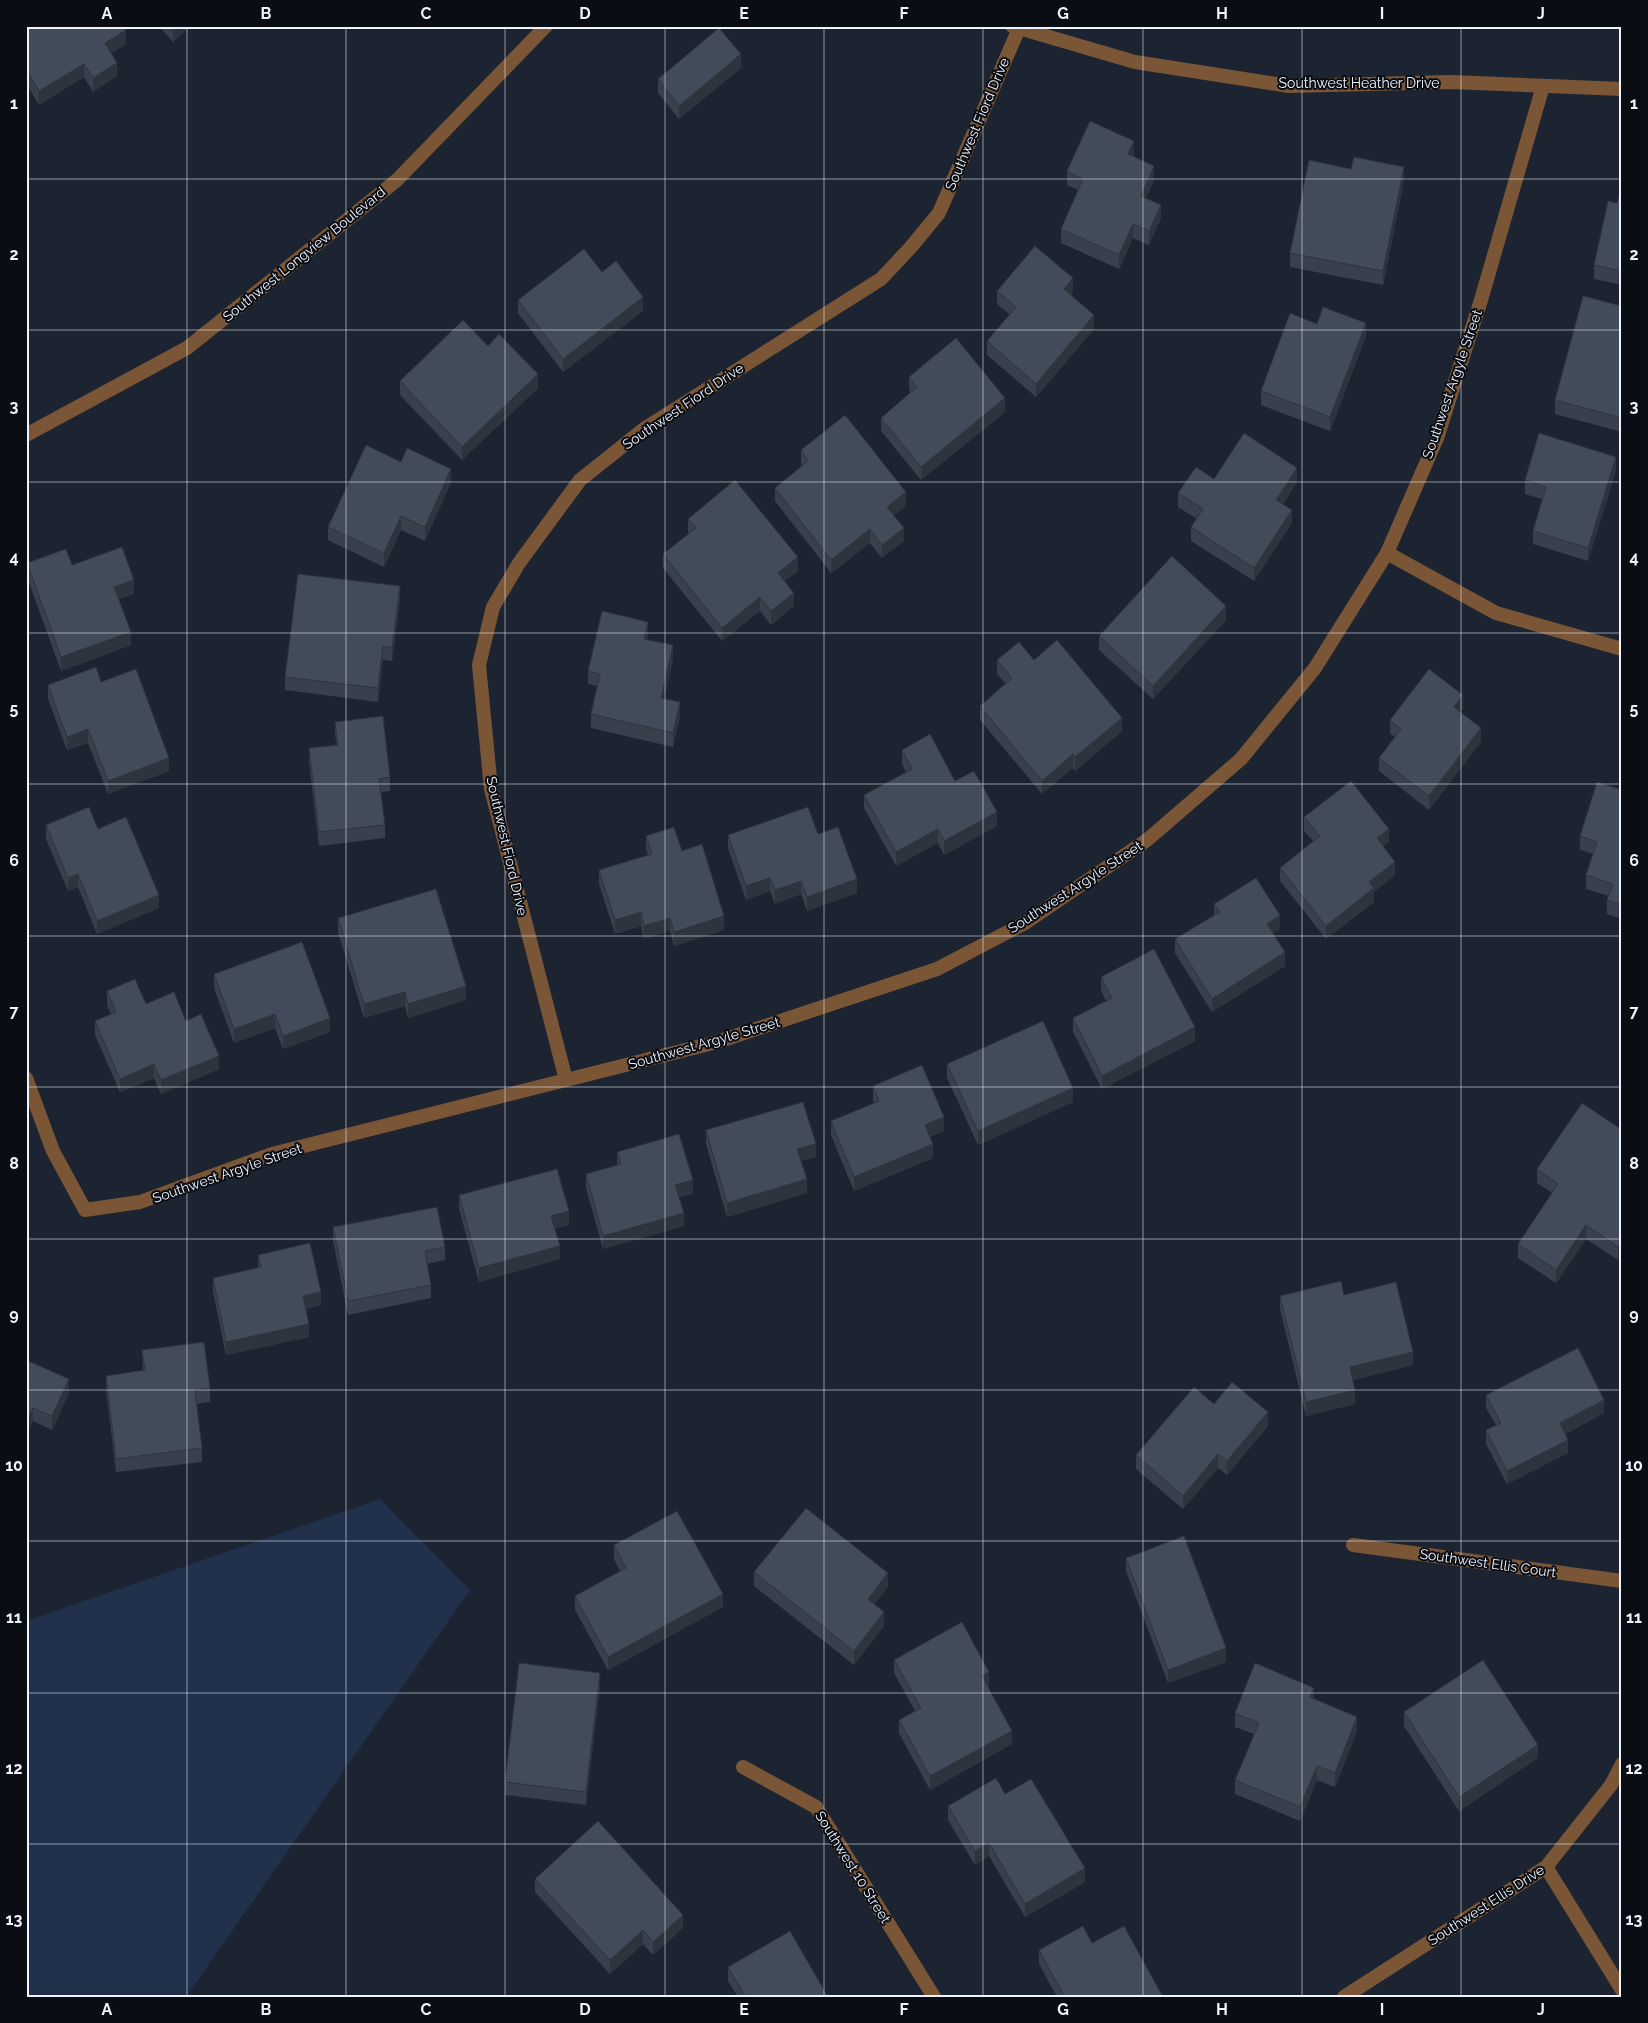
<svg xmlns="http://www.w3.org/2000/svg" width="1648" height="2023" viewBox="0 0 1648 2023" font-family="Raleway,sans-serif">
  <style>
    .green { fill: #21304b }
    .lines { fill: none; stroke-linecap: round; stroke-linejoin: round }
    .minor { stroke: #7a5636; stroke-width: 14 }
    .wall { fill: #39404d }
    .shaded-wall { fill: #2e343e }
    .building { fill: #424b59; stroke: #2e343e }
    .grid { fill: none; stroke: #eef3fc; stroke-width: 1; stroke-opacity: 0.55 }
    .labels { text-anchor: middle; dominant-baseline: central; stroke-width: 4; stroke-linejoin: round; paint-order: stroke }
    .street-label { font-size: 14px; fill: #eef3fc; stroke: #0a0d13 }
    .neatline { fill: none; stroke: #eef3fc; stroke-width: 2 }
    .grid-label { font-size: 16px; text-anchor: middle; font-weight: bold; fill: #eef3fc }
  </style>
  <rect width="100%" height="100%" fill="#1d2431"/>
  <!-- green -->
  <path class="green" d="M380 1499 470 1590 186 1997H26V1621Z"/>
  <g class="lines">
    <!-- minor -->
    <g class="minor">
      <path d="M1012 26 1135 62 1289 86 1450 82 1622 89"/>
      <path d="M26 435 187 348 397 180 546 26"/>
      <path d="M1387 553 1496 613 1622 649"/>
      <path d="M26 1078 53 1151 85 1210 140 1202 272 1154 717 1042 937 969 1025 923 1147 840 1241 759 1315 668 1387 553 1437 438 1481 300 1543 86"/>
      <path d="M566 1080 491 789 479 665 493 607 519 563 580 480 644 429 881 279 911 247 939 213 1020 26"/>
      <path d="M1353 1545 1622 1581"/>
      <path d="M743 1767 816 1807 934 1997"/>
      <path d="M1546 1867 1622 1990"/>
      <path d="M1344 1997 1546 1867 1611 1785 1622 1764"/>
    </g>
  </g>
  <!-- wall -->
  <g class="wall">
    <path d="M26 26 126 44 111 53 117 76 93 92 84 77 39 105 26 83Z"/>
    <path d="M159 26H190L173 42Z"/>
    <path d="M741 68 679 119 658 93V79Z"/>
    <path d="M1134 155 1133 157 1154 180 1146 198 1161 218 1149 245 1133 238 1119 269 1061 243V229L1078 190 1067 185V171Z"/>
    <path d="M1404 180 1383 285 1290 267V253Z"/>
    <path d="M1622 182V285L1594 279V265L1617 203Z"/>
    <path d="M602 272 643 311 563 372 518 313V300Z"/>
    <path d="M997 291 1073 292 1071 295 1094 329 1036 397 987 355V341L1010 315 997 304Z"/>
    <path d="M1622 306V432L1555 414V400Z"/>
    <path d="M1317 324 1366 336 1330 431 1261 405V391Z"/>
    <path d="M488 346 538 388 462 460 400 395V381Z"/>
    <path d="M909 377 1005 412 921 480 881 431V418L911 393 909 390Z"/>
    <path d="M801 450 906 506 894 515 904 541 882 558 870 543 831 573 775 501V488L802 466 801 464Z"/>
    <path d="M401 462 451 482 425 541 401 530 384 567 328 540V527Z"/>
    <path d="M1616 470 1588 561 1533 544V531L1542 499 1525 494V480Z"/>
    <path d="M1214 479 1297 482 1283 504 1292 523 1254 581 1191 541V527L1197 519 1178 507V493Z"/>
    <path d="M688 519 798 571 784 581 794 606 771 625 760 611 722 641 663 568V554L689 533 688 532Z"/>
    <path d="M27 563 72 565 134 594 119 599 131 645 61 671 27 577Z"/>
    <path d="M400 600 392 661 383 660 378 702 285 690V677Z"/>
    <path d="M1226 620 1153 699 1099 650V636Z"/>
    <path d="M648 636 647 639 673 659 664 699 680 716 673 747 591 728V714L597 686 588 684V671Z"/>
    <path d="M997 660H1034L1122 731 1075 771 1073 768 1042 794 980 720V706L1006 684 997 674Z"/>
    <path d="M48 685 169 771 108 794 88 743 67 750 48 699Z"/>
    <path d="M1463 708 1460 712 1481 742 1429 810 1379 771V758L1395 737 1390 734V720Z"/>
    <path d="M335 722 390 777V791L381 792 385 825V838L319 846 309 762V748L337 745 335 735Z"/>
    <path d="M902 750 955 781 997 826 944 855 938 843 896 866 864 808V795L906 772 902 764Z"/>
    <path d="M1622 790V919L1607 914V900L1609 896 1586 889V875L1593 854 1580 850V836Z"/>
    <path d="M1304 817 1389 842 1383 846 1395 875 1374 892V902L1326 939 1280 881V868L1313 841 1304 831Z"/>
    <path d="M46 825 98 829 159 908 97 934 78 887 68 891 46 839Z"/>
    <path d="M818 834 857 893 807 911 801 894 775 904 770 891 746 900 728 848V835Z"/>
    <path d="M646 836 682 851 724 930 674 946 670 931 644 939 641 926 615 934 599 884V870L648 855 646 849Z"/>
    <path d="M1214 904 1280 929 1273 933 1285 966 1212 1012 1175 953V939L1214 915Z"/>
    <path d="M338 918 466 1000 408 1018 405 1006 364 1018 338 932Z"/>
    <path d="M214 974 330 1032 283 1049 275 1028 234 1043 214 988Z"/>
    <path d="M1101 977 1195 1041 1102 1089 1073 1032V1018L1106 1001 1101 990Z"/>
    <path d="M107 991 146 1004 186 1021 219 1069 161 1094 154 1078 120 1092 95 1035V1021L111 1014 107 1005Z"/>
    <path d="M947 1064 1073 1102 978 1145 947 1078Z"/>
    <path d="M873 1086 944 1131 930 1136 933 1158 854 1191 831 1135V1121L874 1103 873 1099Z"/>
    <path d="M706 1130 816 1157 801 1161 807 1193 727 1217 706 1144Z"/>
    <path d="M1622 1130 1618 1260 1586 1239 1556 1283 1518 1258V1244L1552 1193 1537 1183V1169Z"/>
    <path d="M617 1152 693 1194 679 1197 684 1226 603 1249 586 1188V1174L617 1165Z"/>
    <path d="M459 1195 569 1225 555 1229 560 1259 479 1282 459 1209Z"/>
    <path d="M333 1227 445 1247V1260L427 1264 431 1285V1298L348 1315 333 1241Z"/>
    <path d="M258 1255 321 1305 306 1309 309 1337 226 1355 213 1292V1278L258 1268Z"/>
    <path d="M1344 1295 1413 1365 1353 1380 1355 1404 1306 1416 1280 1309V1296Z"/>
    <path d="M142 1350 210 1388V1402L196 1404 202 1448V1462L116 1472 106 1389V1376L143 1371Z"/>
    <path d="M26 1360 69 1393 52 1430 33 1421Z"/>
    <path d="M1486 1395 1604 1413 1565 1434 1568 1453 1507 1484 1486 1444V1430L1496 1425 1486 1408Z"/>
    <path d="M1214 1404 1268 1426 1227 1475 1218 1468 1183 1509 1136 1469V1455Z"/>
    <path d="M614 1545 723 1607 608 1670 575 1610V1596L620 1571 614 1559Z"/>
    <path d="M1126 1558 1226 1662 1168 1683 1126 1571Z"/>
    <path d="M754 1572 888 1587 874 1604 884 1626 854 1665 754 1586Z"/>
    <path d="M894 1660 989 1685 988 1686 1012 1744 930 1790 899 1733V1720L915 1711 894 1673Z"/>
    <path d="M600 1686 586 1805 505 1795V1782Z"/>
    <path d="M1314 1699 1357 1731 1335 1787 1317 1780 1300 1821 1235 1794V1780L1254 1734 1235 1727V1713Z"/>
    <path d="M1404 1712 1538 1758 1459 1811 1404 1726Z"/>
    <path d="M1005 1794 1085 1882 1025 1917 989 1856 975 1865 948 1820V1806Z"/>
    <path d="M535 1879 683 1928 653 1955 643 1944 610 1974 535 1892Z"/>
    <path d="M1092 1943 1163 1997H1057L1039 1964V1950Z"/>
    <path d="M728 1967 828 1997H738L728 1981Z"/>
  </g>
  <!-- shaded-wall -->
  <g class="shaded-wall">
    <path d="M175 26H190L173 42V28Z"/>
    <path d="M126 30V44L105 57V43Z"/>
    <path d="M741 54V68L679 119V106Z"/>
    <path d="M117 63V76L93 92V78Z"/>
    <path d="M84 64V77L39 105V91Z"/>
    <path d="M1134 141V155L1128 168V154Z"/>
    <path d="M1154 166V180L1141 209V196Z"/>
    <path d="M1404 167V180L1383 285V271Z"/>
    <path d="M1161 205V218L1149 245V231Z"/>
    <path d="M1133 224V238L1119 269V255Z"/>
    <path d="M1073 278V292L1064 302V289Z"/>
    <path d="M643 297V311L563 372V359Z"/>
    <path d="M1094 315V329L1036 397V384Z"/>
    <path d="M1366 323V336L1330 431V417Z"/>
    <path d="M538 374V388L462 460V447Z"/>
    <path d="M1005 398V412L921 480V467Z"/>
    <path d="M1616 457V470L1588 561V548Z"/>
    <path d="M1297 468V482L1276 513V500Z"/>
    <path d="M451 469V482L425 541V527Z"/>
    <path d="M906 492V506L887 520V507Z"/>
    <path d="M1292 510V523L1254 581V568Z"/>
    <path d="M401 516V530L384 567V553Z"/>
    <path d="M904 528V541L882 558V545Z"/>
    <path d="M870 529V543L831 573V560Z"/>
    <path d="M798 557V571L778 587V573Z"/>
    <path d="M134 580V594L114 600V587Z"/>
    <path d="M400 586V600L392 661V648Z"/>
    <path d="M794 593V606L771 625V611Z"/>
    <path d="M760 597V611L722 641V628Z"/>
    <path d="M1226 606V620L1153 699V686Z"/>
    <path d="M648 622V636L644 652V639Z"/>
    <path d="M131 632V645L61 671V657Z"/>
    <path d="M673 645V659L661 712V698Z"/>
    <path d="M383 646V660L378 702V688Z"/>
    <path d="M1463 695V708L1454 721V707Z"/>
    <path d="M680 702V716L673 747V733Z"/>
    <path d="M1122 718V731L1075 771V757Z"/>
    <path d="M1481 728V742L1429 810V796Z"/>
    <path d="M88 729V743L67 750V737Z"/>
    <path d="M1073 754V768L1042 794V781Z"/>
    <path d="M169 758V771L108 794V781Z"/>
    <path d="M997 812V826L944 855V841Z"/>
    <path d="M938 829V843L896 866V852Z"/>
    <path d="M1389 829V842L1377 852V838Z"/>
    <path d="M1395 862V875L1374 892V902L1326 939V926L1369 882Z"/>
    <path d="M78 874V887L68 891V878Z"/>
    <path d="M770 878V891L746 900V886Z"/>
    <path d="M857 879V893L807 911V897Z"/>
    <path d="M801 881V894L775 904V890Z"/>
    <path d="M159 895V908L97 934V921Z"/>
    <path d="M641 912V926L615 934V920Z"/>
    <path d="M1280 915V929L1267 937V924Z"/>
    <path d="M724 916V930L674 946V932Z"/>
    <path d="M670 918V931L644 939V926Z"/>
    <path d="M1285 952V966L1212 1012V999Z"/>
    <path d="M466 986V1000L408 1018V1004Z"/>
    <path d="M405 992V1006L364 1018V1004Z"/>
    <path d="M275 1014V1028L234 1043V1029Z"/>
    <path d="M330 1018V1032L283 1049V1036Z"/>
    <path d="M1195 1027V1041L1102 1089V1076Z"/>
    <path d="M219 1056V1069L161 1094V1080Z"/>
    <path d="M154 1064V1078L120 1092V1079Z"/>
    <path d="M1073 1088V1102L978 1145V1131Z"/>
    <path d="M944 1117V1131L925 1139V1125Z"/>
    <path d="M816 1144V1157L797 1162V1149Z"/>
    <path d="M933 1144V1158L854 1191V1177Z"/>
    <path d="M807 1179V1193L727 1217V1203Z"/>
    <path d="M693 1180V1194L675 1198V1185Z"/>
    <path d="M569 1211V1225L551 1230V1216Z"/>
    <path d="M684 1213V1226L603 1249V1236Z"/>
    <path d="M1586 1225V1239L1556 1283V1270Z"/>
    <path d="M1622 1241V1254L1618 1260V1247Z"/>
    <path d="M560 1246V1259L479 1282V1268Z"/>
    <path d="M321 1292V1305L303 1309V1296Z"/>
    <path d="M309 1324V1337L226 1355V1342Z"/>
    <path d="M1413 1352V1365L1350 1381V1367Z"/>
    <path d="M69 1379V1393L52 1430V1416Z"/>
    <path d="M1355 1390V1404L1306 1416V1402Z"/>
    <path d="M1604 1400V1413L1560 1436V1423Z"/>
    <path d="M33 1408V1421L26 1437V1423Z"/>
    <path d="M1268 1412V1426L1227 1475V1461Z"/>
    <path d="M1568 1440V1453L1507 1484V1471Z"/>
    <path d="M1218 1454V1468L1183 1509V1496Z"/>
    <path d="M888 1573V1587L868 1613V1599Z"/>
    <path d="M723 1594V1607L608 1670V1657Z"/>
    <path d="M884 1612V1626L854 1665V1651Z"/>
    <path d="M1226 1648V1662L1168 1683V1670Z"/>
    <path d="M989 1672V1685L982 1689V1676Z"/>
    <path d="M600 1673V1686L586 1805V1792Z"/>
    <path d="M1314 1688V1701L1310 1697Z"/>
    <path d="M1357 1717V1731L1335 1787V1773Z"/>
    <path d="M1012 1731V1744L930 1790V1776Z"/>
    <path d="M1538 1745V1758L1459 1811V1797Z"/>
    <path d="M1317 1766V1780L1300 1821V1807Z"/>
    <path d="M989 1843V1856L975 1865V1851Z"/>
    <path d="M1085 1868V1882L1025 1917V1904Z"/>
    <path d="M683 1915V1928L653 1955V1942Z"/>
    <path d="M643 1930V1944L610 1974V1960Z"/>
  </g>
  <!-- building -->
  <g class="building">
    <path d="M26 26H124L126 30 105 43 117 63 93 78 84 64 39 91 26 70Z"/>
    <path d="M719 28 741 54 679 106 658 79Z"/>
    <path d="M1090 121 1134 141 1128 154 1154 166 1141 196 1161 205 1149 231 1133 224 1119 255 1061 229 1083 179 1067 171Z"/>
    <path d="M1354 157 1404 167 1383 271 1290 253 1309 160 1351 169Z"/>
    <path d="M1622 182V271L1594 265 1608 201 1617 203Z"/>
    <path d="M1035 246 1073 278 1064 289 1094 315 1036 384 987 341 1016 307 997 291Z"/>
    <path d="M584 249 602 272 616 261 643 297 563 359 518 300Z"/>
    <path d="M1583 296 1622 306V315L1620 322H1622V418L1555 400Z"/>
    <path d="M1323 307 1366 323 1330 417 1261 391 1290 313 1317 324Z"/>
    <path d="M463 320 488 346 499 334 538 374 462 447 400 381Z"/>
    <path d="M956 338 1005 398 921 467 881 418 917 387 909 377Z"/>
    <path d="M845 415 906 492 887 507 904 528 882 545 870 529 831 560 775 488 808 461 801 450Z"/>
    <path d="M1244 433 1297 468 1276 500 1292 510 1254 568 1191 527 1203 509 1178 493 1196 467 1214 479Z"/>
    <path d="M1539 433 1616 457 1588 548 1533 531 1546 487 1525 480Z"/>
    <path d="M366 445 401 462 407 448 451 469 425 527 401 516 384 553 328 527Z"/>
    <path d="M735 480 798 557 778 573 794 593 771 611 760 597 722 628 663 554 696 528 688 519Z"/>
    <path d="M122 547 134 580 114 587 131 632 61 657 27 563 66 549 72 565Z"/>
    <path d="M1172 556 1226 606 1153 686 1099 636Z"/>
    <path d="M298 574 400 586 392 648 383 646 378 688 285 677Z"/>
    <path d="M602 611 648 622 644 639 673 645 661 698 680 702 673 733 591 714 600 674 588 671Z"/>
    <path d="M1057 640 1122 718 1075 757 1073 754 1042 781 980 706 1012 678 997 660 1019 642 1034 660Z"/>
    <path d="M96 667 101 682 136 669 169 758 108 781 88 729 67 737 48 685Z"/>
    <path d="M1429 669 1463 695 1454 707 1481 728 1429 796 1379 758 1401 729 1390 720Z"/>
    <path d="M383 716 390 777 379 779 385 825 319 832 309 748 338 745 335 722Z"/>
    <path d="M930 734 955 781 974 771 997 812 944 841 938 829 896 852 864 795 912 769 902 750Z"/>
    <path d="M1351 781 1389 829 1377 838 1395 862 1369 882 1374 888 1326 926 1280 868 1320 836 1304 817Z"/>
    <path d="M1597 782 1622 790V905L1607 900 1613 884 1586 875 1597 842 1580 836Z"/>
    <path d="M89 807 98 829 126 817 159 895 97 921 78 874 68 878 46 825Z"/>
    <path d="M808 807 818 834 838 827 857 879 807 897 801 881 775 890 770 878 746 886 728 835Z"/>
    <path d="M674 827 682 851 702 844 724 916 674 932 670 918 644 926 641 912 615 920 599 870 652 854 646 836Z"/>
    <path d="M1256 878 1280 915 1267 924 1285 952 1212 999 1175 939 1220 912 1214 904Z"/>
    <path d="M436 889 466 986 408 1004 405 992 364 1004 338 918Z"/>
    <path d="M302 942 330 1018 283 1036 275 1014 234 1029 214 974Z"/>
    <path d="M1154 949 1195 1027 1102 1076 1073 1018 1112 998 1101 977Z"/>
    <path d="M135 979 146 1004 174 992 186 1021 201 1014 219 1056 161 1080 154 1064 120 1079 95 1021 116 1012 107 991Z"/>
    <path d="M1043 1021 1073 1088 978 1131 947 1064Z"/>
    <path d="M922 1065 944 1117 925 1125 933 1144 854 1177 831 1121 879 1101 873 1086Z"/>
    <path d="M803 1102 816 1144 797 1149 807 1179 727 1203 706 1130Z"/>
    <path d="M1582 1103 1622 1130V1241L1618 1247 1586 1225 1556 1270 1518 1244 1558 1184 1537 1169Z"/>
    <path d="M679 1134 693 1180 675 1185 684 1213 603 1236 586 1174 621 1164 617 1152Z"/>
    <path d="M557 1169 569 1211 551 1216 560 1246 479 1268 459 1195Z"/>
    <path d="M437 1207 445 1247 425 1251 431 1285 348 1301 333 1227Z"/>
    <path d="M310 1243 321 1292 303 1296 309 1324 226 1342 213 1278 261 1267 258 1255Z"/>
    <path d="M1341 1281 1344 1295 1396 1282 1413 1352 1350 1367 1355 1390 1306 1402 1280 1296Z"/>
    <path d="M204 1342 210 1388 195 1390 202 1448 116 1459 106 1376 145 1370 142 1350Z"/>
    <path d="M1578 1348 1604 1400 1560 1423 1568 1440 1507 1471 1486 1430 1501 1423 1486 1395Z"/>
    <path d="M26 1360 69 1379 52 1416 33 1408 26 1423Z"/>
    <path d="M1232 1382 1268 1412 1227 1461 1218 1454 1183 1496 1136 1455 1194 1387 1214 1404Z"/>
    <path d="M806 1508 888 1573 868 1599 884 1612 854 1651 754 1572Z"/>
    <path d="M677 1511 723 1594 608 1657 575 1596 626 1568 614 1545Z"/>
    <path d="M1184 1536 1226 1648 1168 1670 1126 1558Z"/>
    <path d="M962 1622 989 1672 982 1676 1012 1731 930 1776 899 1720 921 1708 894 1660Z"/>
    <path d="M1483 1660 1538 1745 1459 1797 1404 1712Z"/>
    <path d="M519 1663 600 1673 586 1792 505 1782Z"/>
    <path d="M1255 1663 1314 1688 1310 1697 1357 1717 1335 1773 1317 1766 1300 1807 1235 1780 1259 1723 1235 1713Z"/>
    <path d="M996 1778 1005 1794 1031 1779 1085 1868 1025 1904 989 1843 975 1851 948 1806Z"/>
    <path d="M598 1821 683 1915 653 1942 643 1930 610 1960 535 1879Z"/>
    <path d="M1083 1926 1092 1943 1124 1926 1163 1997H1065L1039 1950Z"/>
    <path d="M790 1931 828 1997H746L728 1967Z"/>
  </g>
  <!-- grid -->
  <path class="grid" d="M187 26V1997M346 26V1997M505 26V1997M665 26V1997M824 26V1997M983 26V1997M1143 26V1997M1302 26V1997M1461 26V1997M26 179H1622M26 330H1622M26 482H1622M26 633H1622M26 784H1622M26 936H1622M26 1087H1622M26 1239H1622M26 1390H1622M26 1541H1622M26 1693H1622M26 1844H1622"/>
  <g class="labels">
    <!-- street labels -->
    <g class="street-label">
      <text x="1359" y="83">Southwest Heather Drive</text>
      <text transform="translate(977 124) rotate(-67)">Southwest Fiord Drive</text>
      <text transform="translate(304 254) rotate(-39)">Southwest Longview Boulevard</text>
      <text transform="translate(1452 384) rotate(-71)">Southwest Argyle Street</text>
      <text transform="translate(683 406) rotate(-34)">Southwest Fiord Drive</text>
      <text transform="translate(507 846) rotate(77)">Southwest Fiord Drive</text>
      <text transform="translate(1075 887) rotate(-33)">Southwest Argyle Street</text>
      <text transform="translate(704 1043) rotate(-16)">Southwest Argyle Street</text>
      <text transform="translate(227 1173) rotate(-19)">Southwest Argyle Street</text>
      <text transform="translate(1488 1563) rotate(8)">Southwest Ellis Court</text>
      <text transform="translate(853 1867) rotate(58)">Southwest 10 Street</text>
      <text transform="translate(1486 1905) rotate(-33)">Southwest Ellis Drive</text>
    </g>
  </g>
  <!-- border -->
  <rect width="1648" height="2023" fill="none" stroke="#0a0d13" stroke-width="55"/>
  <rect x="28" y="28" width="1592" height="1968" class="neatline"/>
  <g class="grid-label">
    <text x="107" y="19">A</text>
    <text x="266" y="19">B</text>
    <text x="426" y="19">C</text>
    <text x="585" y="19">D</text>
    <text x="744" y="19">E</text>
    <text x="904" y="19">F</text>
    <text x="1063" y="19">G</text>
    <text x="1222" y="19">H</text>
    <text x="1382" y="19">I</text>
    <text x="1541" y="19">J</text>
    <text x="14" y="109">1</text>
    <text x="1634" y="109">1</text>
    <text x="14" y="260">2</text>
    <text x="1634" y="260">2</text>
    <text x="14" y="412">3</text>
    <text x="1634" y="412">3</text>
    <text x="14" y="563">4</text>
    <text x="1634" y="563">4</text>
    <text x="14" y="714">5</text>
    <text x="1634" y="714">5</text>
    <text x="14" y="866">6</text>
    <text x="1634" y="866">6</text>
    <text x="14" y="1017">7</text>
    <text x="1634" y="1017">7</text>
    <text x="14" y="1169">8</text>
    <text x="1634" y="1169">8</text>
    <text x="14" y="1320">9</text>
    <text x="1634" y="1320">9</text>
    <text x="14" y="1471">10</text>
    <text x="1634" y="1471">10</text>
    <text x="14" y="1623">11</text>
    <text x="1634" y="1623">11</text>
    <text x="14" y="1774">12</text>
    <text x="1634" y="1774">12</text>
    <text x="14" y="1925">13</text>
    <text x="1634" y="1925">13</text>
    <text x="107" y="2015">A</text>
    <text x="266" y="2015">B</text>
    <text x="426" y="2015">C</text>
    <text x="585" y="2015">D</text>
    <text x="744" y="2015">E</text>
    <text x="904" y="2015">F</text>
    <text x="1063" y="2015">G</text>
    <text x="1222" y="2015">H</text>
    <text x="1382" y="2015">I</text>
    <text x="1541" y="2015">J</text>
  </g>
</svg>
